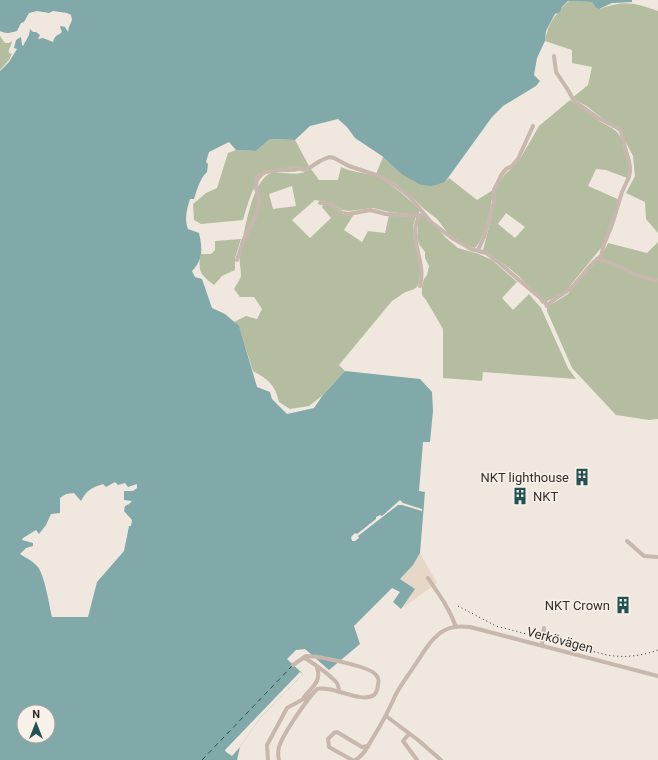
<svg xmlns="http://www.w3.org/2000/svg" width="658" height="760" viewBox="0 0 658 760" font-family="Roboto,sans-serif">
  <style>
    .green { fill: #b5bda0; fill-rule: evenodd }
    .plaza { fill: #e6d7c7 }
    .water { fill: #81a9a9; fill-rule: evenodd }
    .pier { fill: #f0e7df }
    .lines { fill: none; stroke-linecap: round; stroke-linejoin: round }
    .ferry { stroke: #245152; stroke-width: 1; stroke-dasharray: 5 4; stroke-linecap: butt }
    .street { stroke: #c7b7ac; stroke-width: 4 }
    .rail { stroke: #352d2a; stroke-width: 1; stroke-dasharray: 1 3; stroke-linecap: butt }
    .labels { text-anchor: middle; dominant-baseline: central; stroke-width: 3; stroke-linejoin: round; paint-order: stroke }
    .poi-label { font-size: 13px; fill: #352d2a; stroke: #f8f1ea; text-anchor: end }
    .street-label { font-size: 13px; fill: #352d2a; stroke: #f8f1ea }
  </style>
  <rect width="100%" height="100%" fill="#f0e7df"/>
  <!-- green -->
  <g class="green">
    <path d="M569 1 592 2 596 8 599 9C625 0 633 2 658 11V233L646 219 645 202 626 193 635 176 633 156 621 133 588 107 572 98 588 85 592 67 572 63V50L545 41C548 23 556 13 569 1Z"/>
    <path d="M0 36 5 43H9L12 41C12 45 8 49 9 53L12 54 9 60 0 70Z"/>
    <path d="M570 100C581 107 590 115 601 122 606 125 613 128 617 132 626 143 636 165 630 179L606 170 596 169 588 186 620 200 601 248 566 291 542 304C528 282 507 264 484 252L483 250 495 203 496 188 505 174 513 167 520 159 539 126ZM506 213 525 227 515 238 498 224Z"/>
    <path d="M270 139 295 140 309 166C299 175 281 171 268 171 252 185 249 200 243 220L201 224 194 220 193 204 206 193 217 188 228 153 236 150 256 151Z"/>
    <path d="M383 157 401 174 445 182 449 178 477 200 493 190C492 204 485 239 475 248L458 243 450 236 437 219 424 209 414 199 376 174Z"/>
    <path d="M341 167C354 173 365 172 378 177 389 181 412 202 420 210L418 215 390 212 373 208 349 211 342 210 332 203 315 200 292 220 310 238 331 218 322 207 324 204 329 205 341 213 354 214 344 230 362 242 368 231 385 233 389 215 416 217C407 236 422 256 420 276 419 278 419 283 418 285 415 291 408 290 402 294 399 296 396 299 392 301L339 365 345 371 323 395 309 406 290 409 279 402C275 384 267 379 253 371L239 327 234 322 246 316 257 319 262 309 254 297H240L234 289C236 285 240 280 241 276 241 269 239 263 240 257 243 237 251 184 269 174 279 169 296 179 311 169L319 180H338ZM292 186 296 206 273 209 269 194Z"/>
    <path d="M422 214 434 223 445 237 458 248 479 254 492 260 517 282 502 298 513 310 529 294 541 308 568 368 576 379 483 372 482 381 443 378V329L426 300 422 295V287L424 279 427 275 429 266 425 258V252L419 244 417 238 418 223Z"/>
    <path d="M241 239 235 258V270L222 276 214 285C201 275 197 271 201 254H211L215 250V241Z"/>
    <path d="M658 242V419L649 420 616 415 572 368 547 311V307L568 294 582 274 604 251 608 243 647 253Z"/>
  </g>
  <!-- plaza -->
  <path class="plaza" d="M420 553 437 583 401 609 415 589 400 579 413 565Z"/>
  <!-- water -->
  <path class="water" d="M0 0H632V2L612 3 599 9 596 8 592 2 568 1 562 7 560 12 555 14 546 31 545 41 537 58 534 75 540 81 536 86 503 106 492 117 445 182 432 186 421 185 401 174 382 156 355 138 347 127 338 119 310 126 295 140 270 139 256 151 236 150 229 142 209 152 206 162 208 164 207 172C200 178 197 190 194 199H190C187 208 184 220 188 229L199 233C202 247 204 259 192 271L195 277 202 279 212 308 225 314 239 326 257 387 270 392 272 399 287 414 314 408 323 395 345 371 420 379 432 392 433 411 430 442H423L419 491 425 492 420 553 413 565 400 579 415 589 401 609 393 602 400 592 392 588 354 626 360 644 329 670 305 649 296 650 287 659 303 674 260 718 240 747 237 760H0V71L9 62 17 49 14 48 16 40 21 37 22 45 23 46 29 35 30 29 33 32H36L40 35 38 39 43 38 53 42C55 34 58 36 62 32L60 27 61 26 65 27 68 32 69 27 72 20 71 15 67 13 53 11 49 13 37 11 29 13 24 22 21 23 17 31C10 33 6 34 0 31ZM115 482 118 485 125 483 128 487 137 484V488L133 491H124V500L132 501 129 504 125 506 124 511 132 520 131 526H129L124 551 97 582 88 617H52C49 604 45 577 38 567 33 561 26 558 20 554L26 548 33 546V543L22 540 23 538 36 530 39 534 46 525 51 514 60 513V498L66 494 74 493 81 501C87 490 91 488 103 484L106 487ZM24 712H48V736H24Z"/>
  <!-- pier -->
  <g class="pier">
    <path d="M400 500 403 503 422 509V511L402 505H398L358 536 359 538 355 541H352L351 537 355 533 357 534 376 519V517L380 515 382 516Z"/>
    <path d="M300 672 303 674 260 718 240 747 232 756 226 752 225 750Z"/>
  </g>
  <g class="lines">
    <!-- ferry -->
    <path class="ferry" d="M202 760 292 666"/>
    <!-- street -->
    <g class="street">
      <path d="M320 203 331 204 342 213 349 214 370 210 386 214 419 216"/>
      <path d="M478 250 484 237 494 202V190L502 174 506 169 512 166 518 159 533 126"/>
      <path d="M597 259 611 263 642 277 658 281"/>
      <path d="M237 260 243 241 257 213 259 200 256 188 257 178 260 175 266 172 295 168 306 170 320 161 329 157 334 158 349 166 379 176 395 185 409 196 431 222 452 238 471 249 486 253 498 262 545 302 547 306C554 298 562 295 570 289 581 279 588 265 601 256L604 244 612 225 622 192 629 177 630 168 621 131 618 128 598 118 574 101 568 90 556 72 554 56"/>
      <path d="M420 286C427 261 406 237 420 215"/>
      <path d="M627 541 644 556 658 557"/>
      <path d="M428 578 444 602 451 615 456 627"/>
      <path d="M542 645 544 628"/>
      <path d="M304 658C308 659 331 676 334 680 338 683 339 687 339 692"/>
      <path d="M304 697C312 687 322 681 317 668"/>
      <path d="M386 716 418 740 441 760"/>
      <path d="M409 734 403 741 417 760"/>
      <path d="M268 760 267 745 287 708 309 696"/>
      <path d="M279 760C278 756 278 751 279 747 283 734 307 699 317 689 333 685 361 704 374 695 377 692 378 688 378 684 379 681 378 677 376 675 370 666 317 656 306 656L293 665"/>
      <path d="M352 760 329 747 328 739 334 733 337 732 362 747 368 746"/>
      <path d="M355 760C364 756 369 744 374 736 382 723 389 710 395 696 401 684 410 673 417 662 425 650 432 637 445 630 456 625 467 626 478 629L658 676"/>
    </g>
    <!-- rail -->
    <path class="rail" d="M458 606 496 626 607 655C624 658 642 656 658 650"/>
  </g>
  <!-- icons -->
  <defs>
    <g id="building-bare" transform="scale(1.38)"><path d="M-4-6H4V6H1V3H-1V6H-4ZM-2.5-4.3h1.7v1.8h-1.7ZM.8-4.3h1.7v1.8H.8ZM-2.5-1h1.7V.8h-1.7ZM.8-1h1.7V.8H.8Z" fill="#245152" stroke="#f8f1ea" stroke-width="2.5" paint-order="stroke"/></g>
  </defs>
  <g fill-rule="evenodd">
    <use href="#building-bare" x="582" y="477"/>
    <use href="#building-bare" x="520" y="496"/>
    <use href="#building-bare" x="623" y="605"/>
  </g>
  <g class="labels">
    <!-- poi labels -->
    <g class="poi-label">
      <text x="569" y="477">NKT lighthouse</text>
      <text x="533" y="496" text-anchor="start">NKT</text>
      <text x="610" y="605">NKT Crown</text>
    </g>
    <!-- street labels -->
    <g class="street-label">
      <text transform="translate(560 640) rotate(15)">Verkövägen</text>
    </g>
  </g>
  <!-- north arrow -->
  <g transform="translate(36 724)"><circle r="19" fill="#f8f1ea" stroke="#aaa39d"/>
  <path d="M0-3L7 15L0 10L-7 15Z" fill="#245152"/>
  <text y="-6" font-size="11" font-weight="bold" text-anchor="middle" fill="#352d2a">N</text>
  </g>
</svg>
